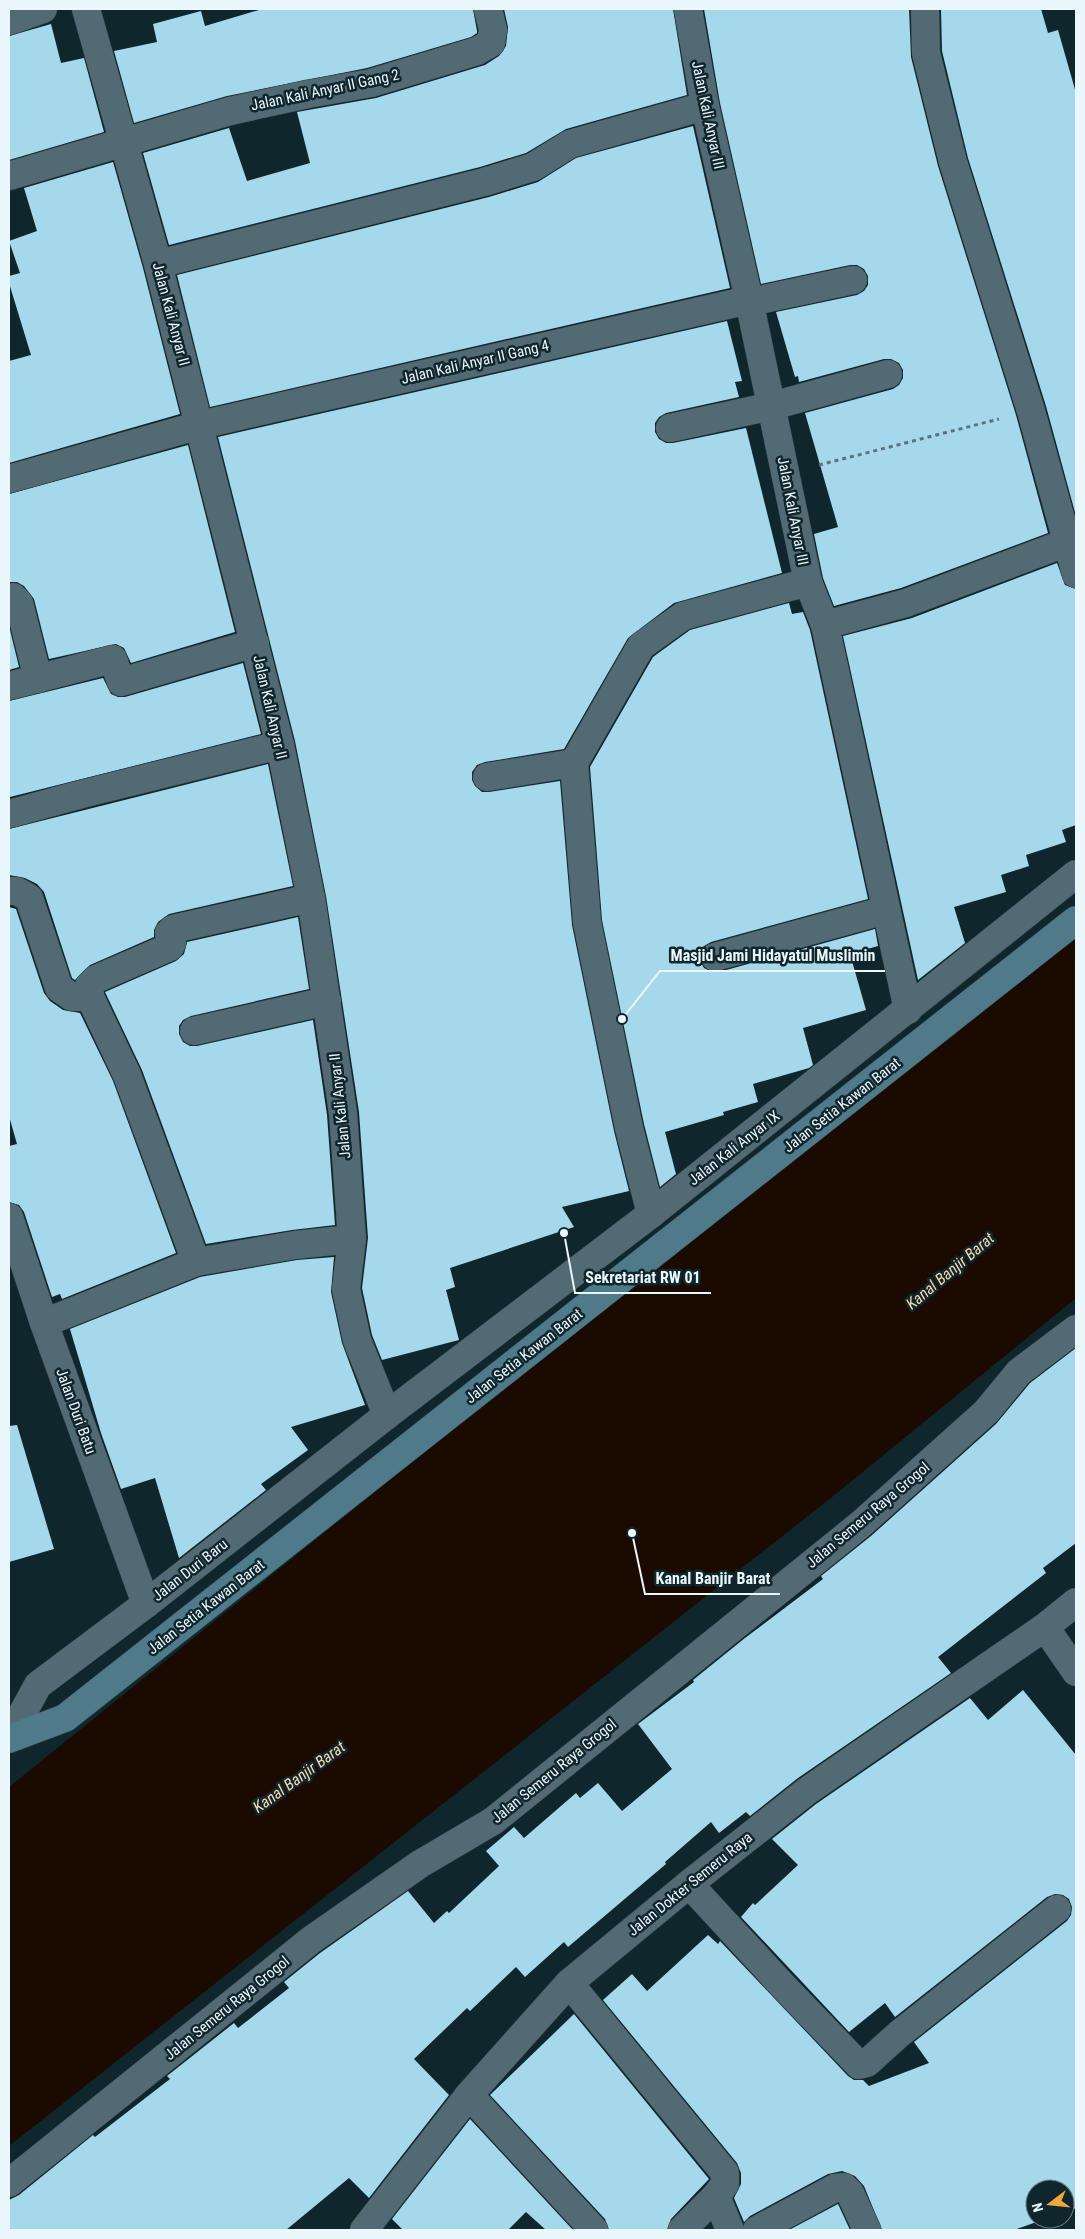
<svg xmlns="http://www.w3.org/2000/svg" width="1085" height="2239" viewBox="0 0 1085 2239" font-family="'Roboto Condensed',sans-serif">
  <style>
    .water { fill: #1a0a00 }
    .building { fill: #a4d8ea }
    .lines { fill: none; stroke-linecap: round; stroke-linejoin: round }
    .minor-casing { stroke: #334248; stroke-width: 29 }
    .tertiary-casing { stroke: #334248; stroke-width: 29 }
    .secondary-casing { stroke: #334248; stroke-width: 29 }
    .path { stroke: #5f7178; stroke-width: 3; stroke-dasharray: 4 4; stroke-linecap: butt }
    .minor { stroke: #526a73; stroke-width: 28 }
    .tertiary { stroke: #526a73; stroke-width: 28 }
    .secondary { stroke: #4e7a8a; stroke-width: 28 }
    .labels { text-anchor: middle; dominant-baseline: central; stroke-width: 5; stroke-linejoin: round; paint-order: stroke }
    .street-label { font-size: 15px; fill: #eaf7fc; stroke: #10262d }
    .water-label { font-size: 16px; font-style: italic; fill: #fbd7aa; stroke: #10262d }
    .leader { fill: none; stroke: #eaf7fc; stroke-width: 2 }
    .callout-dot { fill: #eaf7fc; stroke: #10262d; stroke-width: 2 }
    .callout-label { font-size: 16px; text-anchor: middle; font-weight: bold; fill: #eaf7fc; stroke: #10262d; stroke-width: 5; stroke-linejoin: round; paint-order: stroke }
  </style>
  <rect width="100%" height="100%" fill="#10262d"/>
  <!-- water -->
  <path class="water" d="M1076 926V1298L832 1497 9 2146V1787Z"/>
  <!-- building -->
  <g class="building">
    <path d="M262 9H473L477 31V33L471 37 367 68 227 96 134 123 114 51 157 42 153 24 201 11 205 26Z"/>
    <path d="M504 9H673L687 95 566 129 526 153 480 167 169 245 143 153 229 128 247 181 310 163 297 112 376 98 485 65 499 56 506 46 508 27Z"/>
    <path d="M704 9H909L911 57 938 166 1016 415 1048 533 901 588 834 606 823 578 814 534 838 527 805 413 893 389 899 385 903 378V370L899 363 891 359H884L799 382 798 376 795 377 776 312 857 295 864 291 868 285V276L864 269 857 265H850L761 284 720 103Z"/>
    <path d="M941 9H1041L1048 33 1058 30 1076 93V516L1046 406 968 158 942 51Z"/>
    <path d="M51 24 61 63 84 58 104 132 9 160V36Z"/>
    <path d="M693 126 730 288 210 407 177 275 489 197 538 182 576 158Z"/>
    <path d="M113 162 143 268 180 414 9 463V361L31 355 9 283V276L20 273 9 241 37 231 24 188Z"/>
    <path d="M727 321 742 381 735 382 739 397 666 413 659 417 655 423V432L659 439 666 443H673L746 428 782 573 674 603 628 638 564 749 485 762 477 765 472 772V780L475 786 482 792H489L560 781 572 925 614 1131 629 1191 562 1207 574 1227 450 1268 455 1287 446 1290 459 1340 382 1360 372 1335 362 1288 368 1238 359 1112 326 896 295 741 218 437Z"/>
    <path d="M188 445 235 632 131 663 124 648 116 644 49 659 34 599 24 586 17 582H9V494Z"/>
    <path d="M1057 563 1065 585 1076 589V825L1062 830 1066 842 1026 855 1029 866 1001 875 1006 892 954 907 965 943 918 980 843 636 912 618Z"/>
    <path d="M789 603 792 614 803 612 810 630 868 899 711 942 704 946 700 953V961L704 968 712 972H719L875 929 878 946 850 954 866 1010 803 1028 813 1065 809 1068 753 1084 758 1102 723 1112 724 1115 665 1132 676 1174 660 1187 644 1124 602 920 590 767 653 657 690 630Z"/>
    <path d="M9 626 19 667 9 670Z"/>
    <path d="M243 663 261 734 10 797 9 701 103 678 111 694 118 697H125Z"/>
    <path d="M268 764 293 886 169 914 158 922 154 930V937L90 965 75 980 72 978 44 892 37 884 25 878 9 875V829Z"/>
    <path d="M9 907 16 909 44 993 50 1001 63 1010 80 1013 113 1081 176 1253 62 1299 60 1294 52 1297 24 1212 19 1205 9 1202V1146L17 1144 9 1116Z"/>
    <path d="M298 917 309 989 191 1016 183 1020 179 1026V1034L183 1042 190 1046H197L313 1020 327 1115 335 1225 292 1230 206 1244 142 1070 105 992 176 961 184 954 187 942Z"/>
    <path d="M334 1257 331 1292 342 1343 365 1405 291 1427 308 1450 261 1484 266 1490 179 1558 155 1478 121 1489 101 1433 70 1329 200 1277 297 1260Z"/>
    <path d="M1076 1348V1543L1043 1568 1046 1573 938 1657 951 1673 798 1778 750 1816 746 1812 719 1833 711 1822 665 1862 666 1864 568 1947 564 1942 525 1977 516 1967 470 2011 467 2008 414 2059 449 2095 369 2198 349 2178 286 2230H9V2200L19 2195 93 2135 95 2137 170 2079 167 2076 234 2023 238 2028 289 1988 284 1982 320 1953 408 1891 434 1923 447 1911 449 1913 499 1866 486 1851 514 1827 524 1838 576 1793 580 1798 598 1783 622 1811 672 1769 638 1724 694 1682 693 1680 745 1638 823 1579 821 1576 871 1536 996 1424 1030 1383Z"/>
    <path d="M17 1425 54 1549 9 1562V1426Z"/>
    <path d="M1023 1690 1076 1755V2208L1065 2212V2189H1035V2219H1045L1014 2230H882L864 2186 855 2176 842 2171 828 2174 750 2216 744 2222 734 2198 741 2184V2173L737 2163 603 2000 632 1974 647 1991 708 1935 718 1944 720 1941 848 2076 854 2080H863L869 2086 929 2063 914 2042 1067 1921 1071 1915 1072 1907 1069 1899 1063 1895 1055 1894 1047 1897 895 2017 885 2003 849 2032 741 1917 753 1903 755 1905 798 1865 772 1839 816 1804 970 1698 988 1720Z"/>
    <path d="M574 2014 709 2179 671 2219 667 2230H609L605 2219 490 2095Z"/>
    <path d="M470 2119 573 2230H546L526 2212 508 2230H403L392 2219Z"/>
    <path d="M838 2204 850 2230H789Z"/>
  </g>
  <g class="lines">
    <!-- minor casing -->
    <g class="minor-casing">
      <g id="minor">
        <path d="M86 9 158 264 280 745 311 898 343 1113 352 1239 346 1289 357 1340 387 1415"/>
        <path d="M688 9 705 106 749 300 808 582 825 625 908 1010"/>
        <path d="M925 9 926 53 953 162 1031 411 1076 574"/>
        <path d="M9 176 230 111 308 94 371 83 477 51 491 43 493 30 488 9"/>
        <path d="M158 264 484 182 533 167 570 144 705 106"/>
        <path d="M750 302 853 280"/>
        <path d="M670 428 772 406 888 374"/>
        <path d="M9 479 200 425 749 300"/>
        <path d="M9 598 13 597 19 603 38 679"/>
        <path d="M825 625 906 603 1076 539"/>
        <path d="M9 686 113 659 121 682 255 643"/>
        <path d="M487 777 574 763"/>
        <path d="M9 814 82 794 280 745"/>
        <path d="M9 891H17L29 898 59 988 72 997H90L127 1075 196 1262"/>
        <path d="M715 957 886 910"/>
        <path d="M90 997 89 986 96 979 170 947 172 943 169 933 173 929 311 898"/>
        <path d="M194 1031 327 1001"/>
        <path d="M651 1214 629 1128 587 922 574 763 641 646 683 616 808 582"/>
        <path d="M9 1217 44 1323 146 1604"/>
        <path d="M44 1323 196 1262 295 1245 352 1239"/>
        <path d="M1045 1627 1076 1672"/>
        <path d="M9 1738 38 1685 146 1604 387 1415 651 1214 1076 874"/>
        <path d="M689 1884 782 1985 859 2065 867 2063 899 2034 1057 1909"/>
        <path d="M569 1983 725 2173V2184L716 2196"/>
        <path d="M469 2095 594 2230"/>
        <path d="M9 2183 311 1940 420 1864 493 1821 861 1524 986 1412 1019 1372 1076 1329"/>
        <path d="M682 2230 716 2196 730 2230"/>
        <path d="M757 2230 835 2188 844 2187 850 2193 867 2230"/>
      </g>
    </g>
    <!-- tertiary casing -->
    <g class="tertiary-casing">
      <g id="tertiary">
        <path d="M9 21 43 9"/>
        <path d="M364 2230 469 2095 569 1983 689 1884 807 1791 1045 1627 1076 1602"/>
      </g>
    </g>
    <!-- secondary casing -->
    <g class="secondary-casing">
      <path id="secondary" d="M9 1739 65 1718 1076 920"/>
    </g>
    <!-- path -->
    <path class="path" d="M819 465 999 419"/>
    <!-- minor -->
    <use href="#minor" class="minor"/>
    <!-- tertiary -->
    <use href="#tertiary" class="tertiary"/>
    <!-- secondary -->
    <use href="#secondary" class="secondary"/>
  </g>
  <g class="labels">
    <!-- street labels -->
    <g class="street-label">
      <text transform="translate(325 90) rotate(-12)">Jalan Kali Anyar II Gang 2</text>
      <text transform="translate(708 115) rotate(78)">Jalan Kali Anyar III</text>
      <text transform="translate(171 314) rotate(75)">Jalan Kali Anyar II</text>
      <text transform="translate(475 362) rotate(-13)">Jalan Kali Anyar II Gang 4</text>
      <text transform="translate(793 511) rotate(79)">Jalan Kali Anyar III</text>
      <text transform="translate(270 707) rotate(77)">Jalan Kali Anyar II</text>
      <text transform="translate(842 1105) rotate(-38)">Jalan Setia Kawan Barat</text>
      <text transform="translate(340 1106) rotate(-96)">Jalan Kali Anyar II</text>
      <text transform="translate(734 1148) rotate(-38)">Jalan Kali Anyar IX</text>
      <text transform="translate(524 1356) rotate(-38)">Jalan Setia Kawan Barat</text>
      <text transform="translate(76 1411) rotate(70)">Jalan Duri Batu</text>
      <text transform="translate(868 1515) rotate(-40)">Jalan Semeru Raya Grogol</text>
      <text transform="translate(190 1570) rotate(-38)">Jalan Duri Baru</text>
      <text transform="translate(206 1607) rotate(-38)">Jalan Setia Kawan Barat</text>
      <text transform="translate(554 1771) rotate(-39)">Jalan Semeru Raya Grogol</text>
      <text transform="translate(690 1884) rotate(-39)">Jalan Dokter Semeru Raya</text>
      <text transform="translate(227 2008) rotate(-39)">Jalan Semeru Raya Grogol</text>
    </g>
    <!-- water labels -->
    <g class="water-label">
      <text transform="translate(950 1271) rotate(-40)">Kanal Banjir Barat</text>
      <text transform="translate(299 1777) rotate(-36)">Kanal Banjir Barat</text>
    </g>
  </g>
  <!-- callouts -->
  <path class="leader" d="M622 1019L660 971H885M564 1233L575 1293H711M632 1533L645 1594H780"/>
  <g class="callout-dot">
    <circle cx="622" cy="1019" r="5"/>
    <circle cx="564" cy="1233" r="5"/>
    <circle cx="632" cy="1533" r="5"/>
  </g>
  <g class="callout-label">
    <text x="773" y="961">Masjid Jami Hidayatul Muslimin</text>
    <text x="643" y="1283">Sekretariat RW 01</text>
    <text x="713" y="1584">Kanal Banjir Barat</text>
  </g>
  <!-- border -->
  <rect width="1085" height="2239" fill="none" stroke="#eaf7fc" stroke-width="20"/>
  <!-- north arrow -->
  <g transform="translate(1050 2204) rotate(254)"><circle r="24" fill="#10262d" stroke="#677a80"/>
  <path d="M0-4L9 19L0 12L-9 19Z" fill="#eea83c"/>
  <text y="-8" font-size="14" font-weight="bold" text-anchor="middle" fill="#eaf7fc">N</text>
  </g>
</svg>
